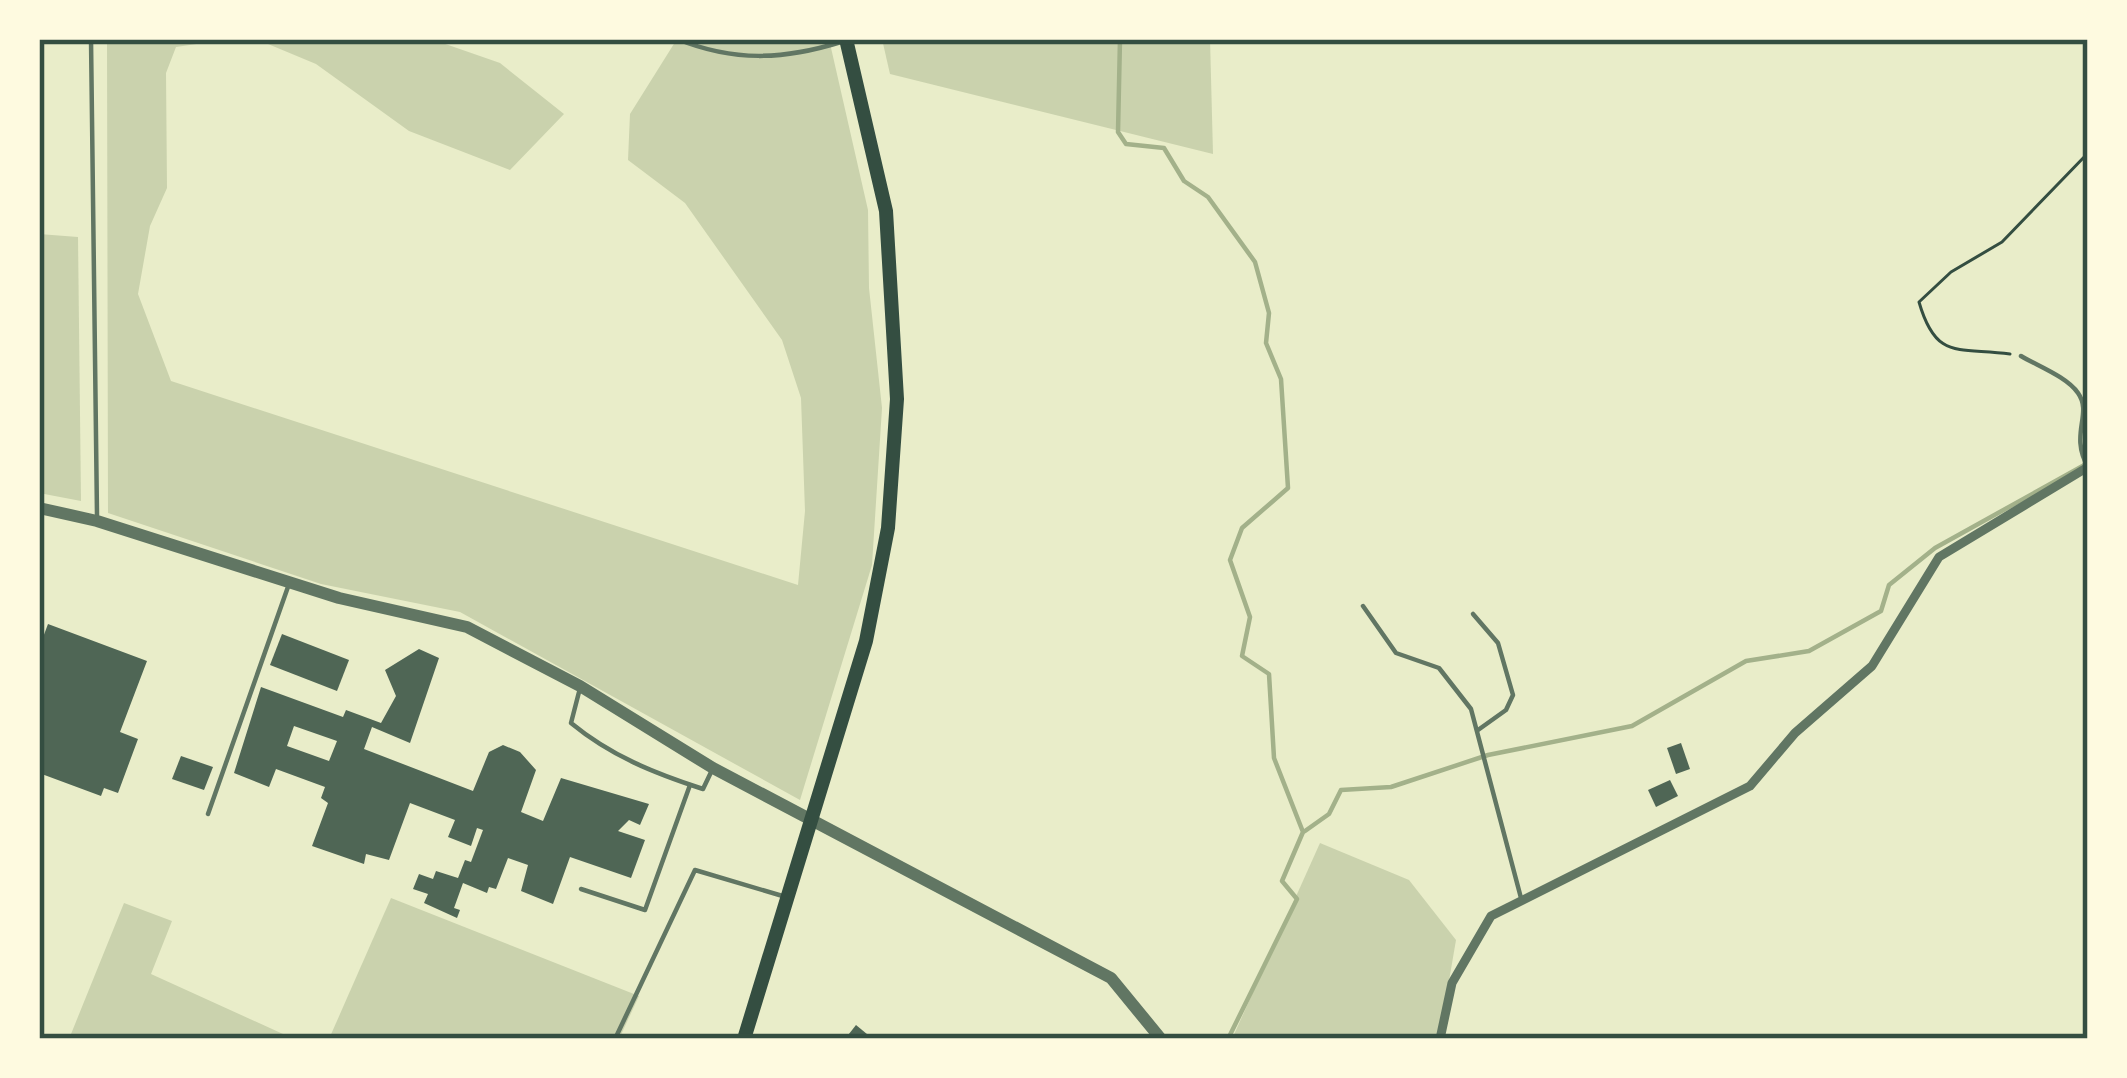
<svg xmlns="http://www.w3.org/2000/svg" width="2127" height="1078" viewBox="0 0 2127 1078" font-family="Overpass,sans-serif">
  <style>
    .green { fill: #cad2ad }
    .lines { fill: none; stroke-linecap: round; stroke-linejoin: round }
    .stream { stroke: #a3b18a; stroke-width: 4.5 }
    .building { fill: #4f6655; fill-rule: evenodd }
    .path { stroke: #344e41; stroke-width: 3 }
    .service { stroke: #617663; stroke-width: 4.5 }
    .minor { stroke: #617663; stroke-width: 9 }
    .tertiary { stroke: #617663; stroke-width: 12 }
    .secondary { stroke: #344e41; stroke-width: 14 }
    .neatline { fill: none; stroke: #344e41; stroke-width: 4.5 }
  </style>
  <rect width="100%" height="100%" fill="#e9edc9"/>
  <!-- green -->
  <g class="green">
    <path d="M107 39H231L176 47 166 73 167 188 150 226 138 294 171 381 798 585 805 511 801 398 782 340 685 203 628 160 630 114 677 39H829L868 210 869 288 882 408 872 565 800 800 460 612 321 584 108 513Z"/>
    <path d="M256 39H431L500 63 564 114 510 170 409 131 316 64Z"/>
    <path d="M882 39H1210L1213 154 890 74Z"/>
    <path d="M39 234 78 237 81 501 39 493Z"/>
    <path d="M1320 843 1409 880 1456 940 1439 1039H1232Z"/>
    <path d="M391 898 639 996 619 1039H329Z"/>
    <path d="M124 903 172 921 151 974 294 1039H69Z"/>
  </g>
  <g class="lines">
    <!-- stream -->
    <g class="stream">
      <path d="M1120 39 1118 132 1126 144 1164 148 1184 181 1208 197 1255 262 1269 313 1266 343 1281 379 1288 488 1242 528 1230 560 1250 617 1242 656 1269 674 1274 758 1303 832 1282 881 1297 899 1228 1039"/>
      <path d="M1305 831 1329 814 1341 790 1391 787 1488 755 1632 726 1746 661 1809 651 1881 611 1889 585 1935 548 2088 463"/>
    </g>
  </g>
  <!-- building -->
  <g class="building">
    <path d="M48 624 147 661 120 732 138 739 118 793 104 788 101 796 39 773V648Z"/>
    <path d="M282 634 349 660 337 691 270 665Z"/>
    <path d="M419 649 439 658 410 743 372 727 364 749 473 791 489 752 503 745 520 752 536 770 521 812 543 821 561 778 649 804 640 825 629 820 618 831 645 840 631 878 570 857 553 904 521 891 528 865 508 858 496 889 489 887 487 893 463 883 454 908 460 910 457 918 424 903 428 894 413 889 419 874 433 879 436 871 458 878 465 860 471 862 483 830 477 828 471 846 448 837 455 820 410 803 389 860 366 854 364 864 312 846 328 803 321 798 325 787 276 769 269 787 234 773 261 687 343 717 346 710 381 723 396 696 385 670ZM294 726 337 741 329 761 287 746Z"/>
    <path d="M1681 743 1690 769 1676 774 1667 748Z"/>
    <path d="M181 756 213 767 204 790 172 779Z"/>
    <path d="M1670 780 1678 796 1656 807 1648 790Z"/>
    <path d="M856 1025 873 1039H845Z"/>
  </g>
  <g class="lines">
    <!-- path -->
    <path class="path" d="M2010 354C1958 347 1936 361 1919 302L1951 272 2002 242 2088 153"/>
    <!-- service -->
    <g class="service">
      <path d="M91 39 97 515"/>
      <path d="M677 39C734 62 783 60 841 42"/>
      <path d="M2021 356C2038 366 2067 377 2078 393 2093 414 2069 434 2088 467"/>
      <path d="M1363 606 1396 653 1439 668 1471 709 1521 898"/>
      <path d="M1473 614 1498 643 1513 695 1506 710 1478 730"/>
      <path d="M579 692 571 723C611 756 654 773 703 789L713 768"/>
      <path d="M208 814 289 584"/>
      <path d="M581 889 645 910 690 785"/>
      <path d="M615 1039 695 870 786 897"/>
    </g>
    <!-- minor -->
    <path class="minor" d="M1440 1039 1452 983 1491 916 1750 786 1795 733 1872 666 1939 557 2088 467"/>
    <!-- tertiary -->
    <path class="tertiary" d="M39 508 97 521 339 598 467 627 580 686 713 768 1111 978 1161 1039"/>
    <!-- secondary -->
    <path class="secondary" d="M744 1039 866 641 888 528 897 399 886 211 846 39"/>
  </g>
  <!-- border -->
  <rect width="2127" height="1078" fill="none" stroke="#fefae0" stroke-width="84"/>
  <rect x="42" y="42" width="2043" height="994" class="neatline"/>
</svg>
